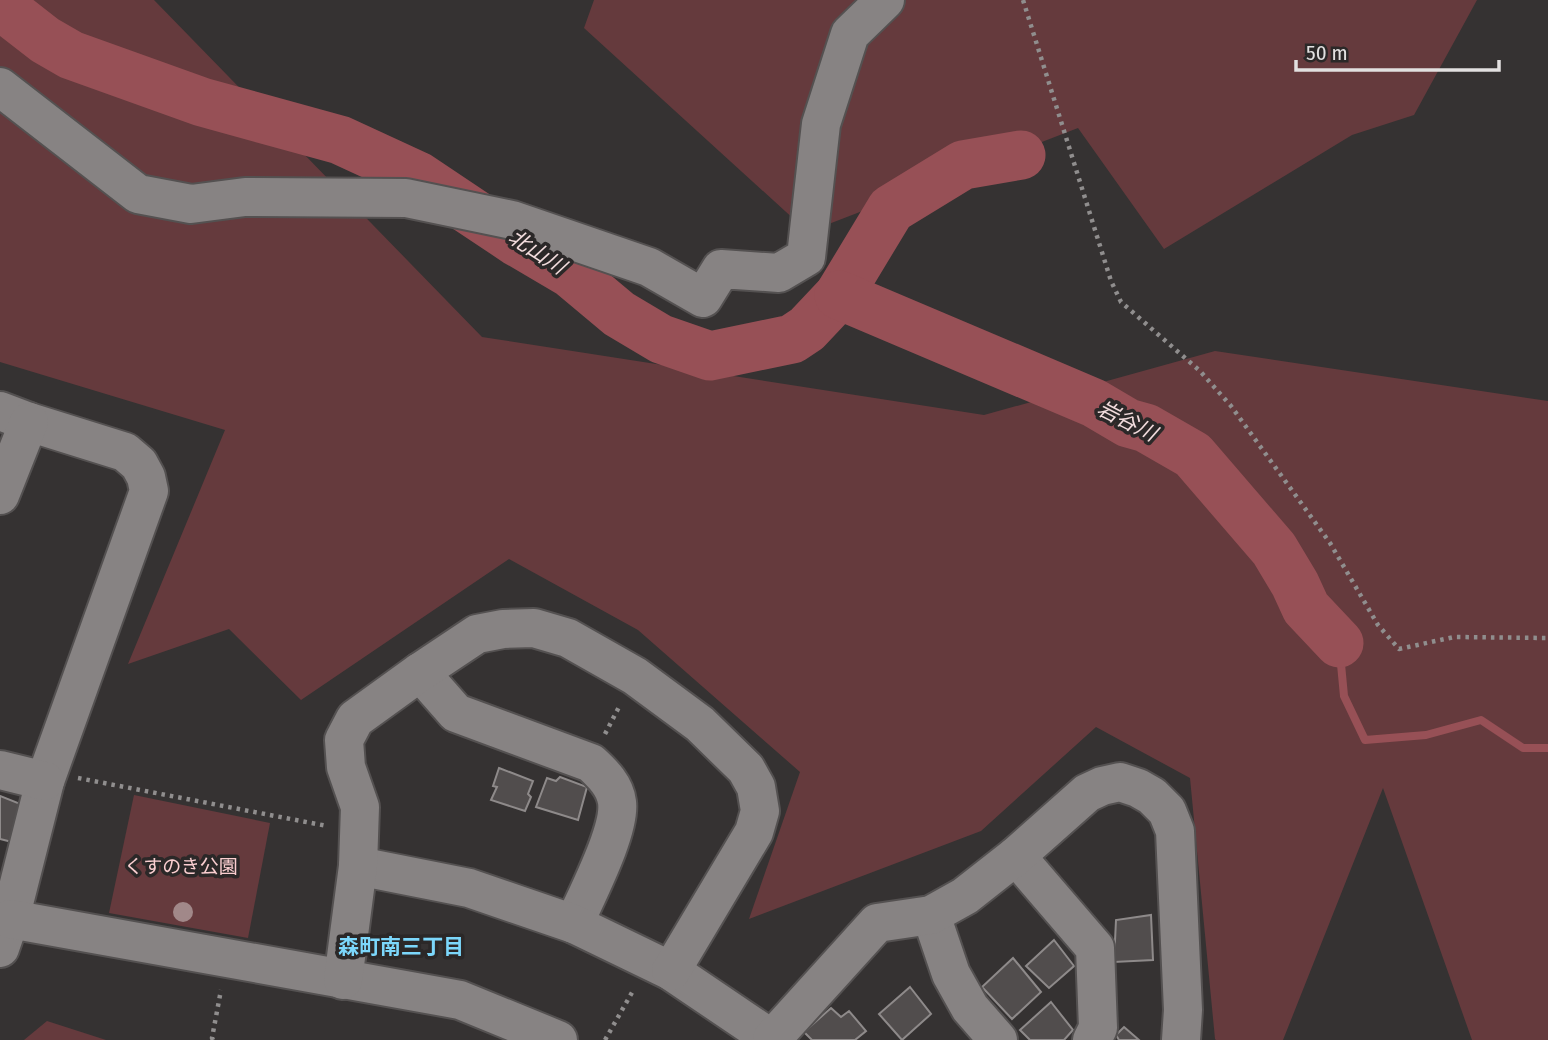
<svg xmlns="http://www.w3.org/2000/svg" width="1548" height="1040" viewBox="0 0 1548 1040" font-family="'Fira Sans Condensed','Noto Sans JP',sans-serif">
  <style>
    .green { fill: #653a3d }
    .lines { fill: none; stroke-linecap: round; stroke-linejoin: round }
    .stream { stroke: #975056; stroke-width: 8 }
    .river { stroke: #975056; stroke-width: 49 }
    .building { fill: #514d4d; stroke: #8e8a8a; stroke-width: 2 }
    .minor-casing { stroke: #545151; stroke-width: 42 }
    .path { stroke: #908e8e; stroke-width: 4.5; stroke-dasharray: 3.5 5; stroke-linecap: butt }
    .minor { stroke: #878383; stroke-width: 38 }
    .tree { fill: #a18889 }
    .labels { text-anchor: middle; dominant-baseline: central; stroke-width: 7; stroke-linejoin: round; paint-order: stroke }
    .park-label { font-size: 19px; fill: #faced0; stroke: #2b2828 }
    .water-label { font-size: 21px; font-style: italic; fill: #f2dcdd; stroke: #2b2828 }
    .neighbourhood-label { font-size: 21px; font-weight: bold; fill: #7cd7fb; stroke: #2b2828 }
  </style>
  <rect width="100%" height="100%" fill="#353232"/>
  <!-- green -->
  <g class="green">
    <path d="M0 0H154L482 337 984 415 1215 351 1548 401V1040H1472L1383 788 1283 1040H1216L1215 1039 1190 778 1096 727 981 831 749 919 800 772 638 630 509 559 301 700 229 629 128 664 225 430 0 362Z"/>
    <path d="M594 0H1477L1414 115 1352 135 1164 249 1078 128 808 232 584 28Z"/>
    <path d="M134 795 270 823 248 938 109 913Z"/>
    <path d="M47 1021 106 1040H24Z"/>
  </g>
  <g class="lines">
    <!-- stream -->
    <path class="stream" d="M1339 643 1344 696 1365 740 1426 735 1481 720 1523 748H1548"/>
    <!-- river -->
    <g class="river">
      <path d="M0 5 45 40 71 55 202 102 340 140 418 176 517 242 570 273 619 314 661 339 710 356 792 339 807 329 839 295 891 209 963 165 1021 155"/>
      <path d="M839 295 1094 403 1128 423 1146 428 1193 455 1274 549 1295 584 1306 608 1339 643"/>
    </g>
  </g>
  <!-- building -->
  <g class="building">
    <path d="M499 768 533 781 528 794 531 797 525 811 491 800 497 787 493 786Z"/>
    <path d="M560 777 587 787 578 820 536 807 547 778 556 781Z"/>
    <path d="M0 796 23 805 12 842 0 839Z"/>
    <path d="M1151 915 1153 960 1114 962 1116 920Z"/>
    <path d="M1054 940 1074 966 1049 988 1026 966Z"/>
    <path d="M1013 958 1041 992 1012 1019 982 987Z"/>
    <path d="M910 987 931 1014 902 1040 879 1014Z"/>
    <path d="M1051 1002 1073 1030 1064 1040H1030L1020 1030Z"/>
    <path d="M831 1008 841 1017 849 1011 866 1031 855 1040H812L804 1032Z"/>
    <path d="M1124 1027 1139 1040H1119L1116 1035Z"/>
  </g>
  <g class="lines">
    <!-- minor casing -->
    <g class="minor-casing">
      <g id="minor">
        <path d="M0 87 138 194 191 204 245 197 406 198 512 220 649 267 703 298 721 269 779 273 806 257 821 124 850 34 885 0"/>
        <path d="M0 411 29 422 125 452 139 464 146 477 149 491 45 781 10 919 0 948"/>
        <path d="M0 495 29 422"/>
        <path d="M420 672 456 713 591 763C603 774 615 786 617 802 621 830 586 896 574 924"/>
        <path d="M0 770 45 781"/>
        <path d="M1016 856 1095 948 1098 1028 1092 1040"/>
        <path d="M358 866 469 888 574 924 671 971 773 1040"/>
        <path d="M931 915 951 974 970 1008 998 1040"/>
        <path d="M10 919 460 1000 558 1040"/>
        <path d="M343 980 358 866 360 807 346 767 344 740 355 719 420 672 477 634 503 629 534 628 568 638 635 676 700 724 746 769 756 787 760 811 754 832 671 971"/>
        <path d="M772 1039 877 923 931 915 965 896 1016 856 1087 793 1102 786 1120 782 1138 788 1152 796 1167 811 1175 831 1183 1010 1181 1040"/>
      </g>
    </g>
    <!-- path -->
    <g class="path">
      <path d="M1023 0 1111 281 1121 302 1200 371 1231 406 1330 543 1378 625 1399 649 1454 637 1548 638"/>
      <path d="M605 734 620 705"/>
      <path d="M78 778 327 826"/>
      <path d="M213 1040 212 1038 221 990"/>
      <path d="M605 1040 634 989"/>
    </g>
    <!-- minor -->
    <use href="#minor" class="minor"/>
  </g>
  <!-- trees -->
  <circle class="tree" cx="183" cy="912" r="10"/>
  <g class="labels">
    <!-- park labels -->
    <g class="park-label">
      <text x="181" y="866">くすのき公園</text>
    </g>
    <!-- water labels -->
    <g class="water-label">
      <text transform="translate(537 252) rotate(33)">北山川</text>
      <text transform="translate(1127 421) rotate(27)">岩谷川</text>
    </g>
    <!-- neighbourhood labels -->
    <g class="neighbourhood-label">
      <text x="401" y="947">森町南三丁目</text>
    </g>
  </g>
  <!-- scale -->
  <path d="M1296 60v10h203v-10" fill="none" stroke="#e2e0e0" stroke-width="3.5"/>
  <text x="1306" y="60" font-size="21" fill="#e2e0e0" stroke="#2b2828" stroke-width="5" paint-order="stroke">50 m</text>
</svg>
